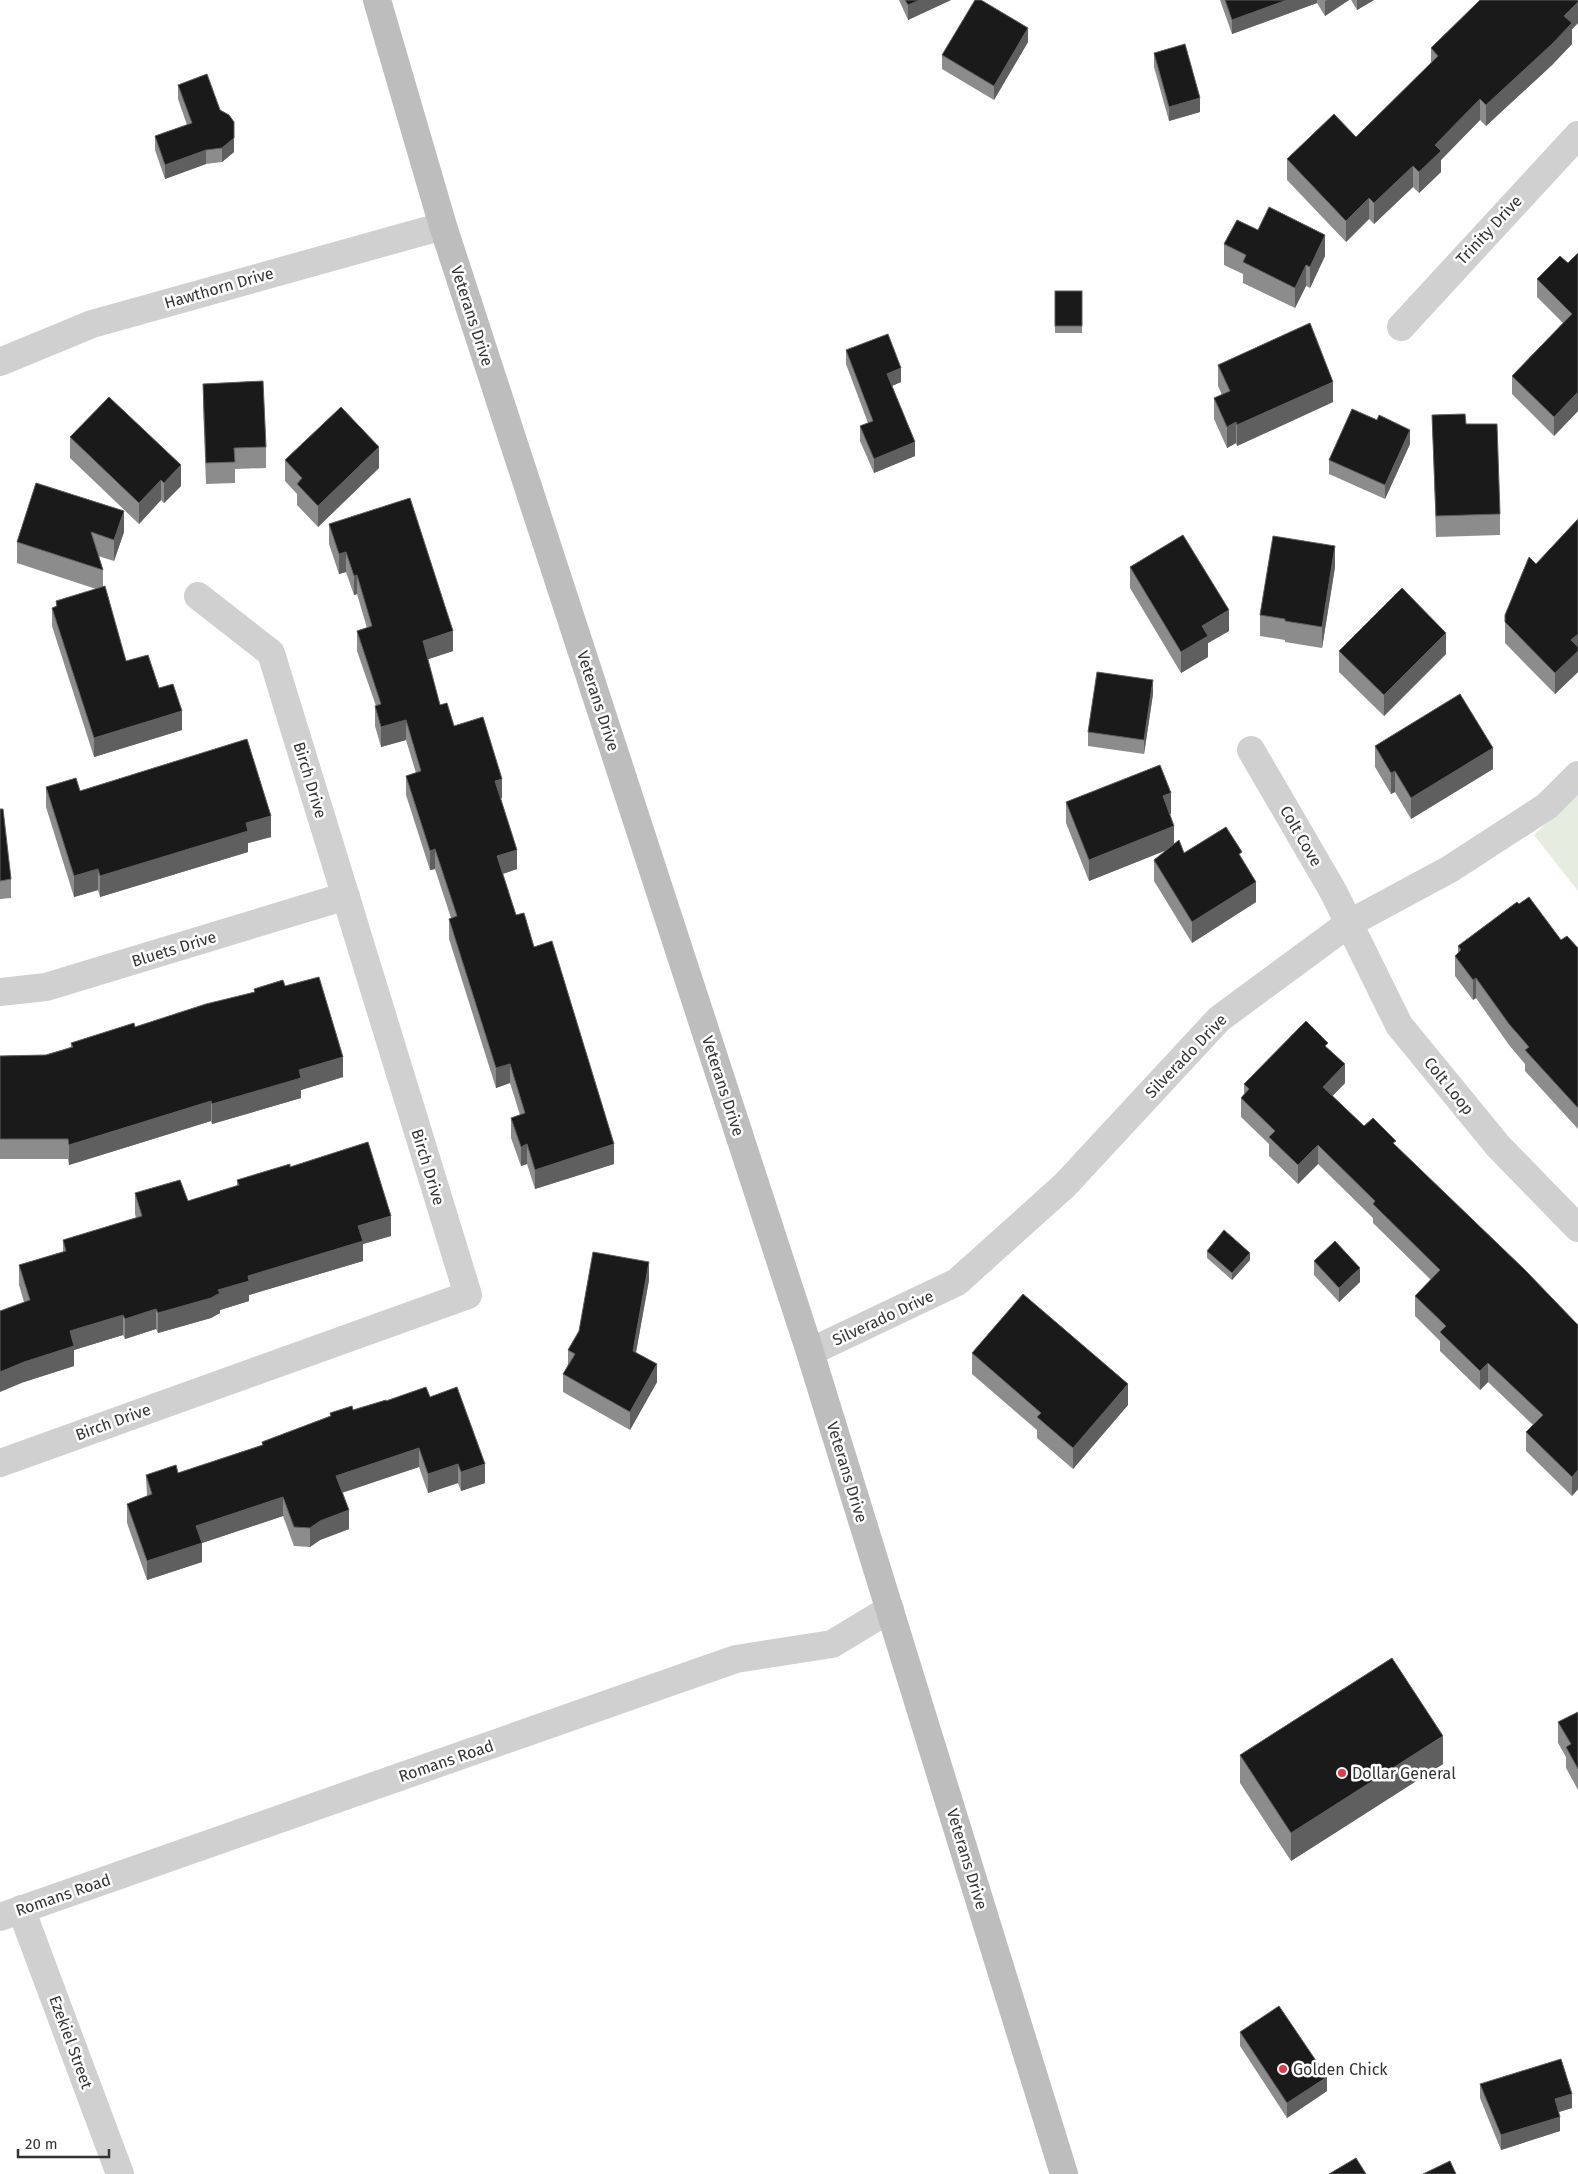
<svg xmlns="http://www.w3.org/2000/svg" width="1578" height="2174" viewBox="0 0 1578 2174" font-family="'Fira Sans',sans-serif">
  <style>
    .green { fill: #e6ecdf }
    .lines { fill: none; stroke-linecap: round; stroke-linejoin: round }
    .street { stroke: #d0d0d0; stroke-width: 28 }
    .secondary { stroke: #bdbdbd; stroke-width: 28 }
    .wall { fill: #8c8c8c }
    .shaded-wall { fill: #5f5f5f }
    .building { fill: #1a1a1a; stroke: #5f5f5f }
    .poi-dot { fill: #e63946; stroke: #fff; stroke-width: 2 }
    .labels { text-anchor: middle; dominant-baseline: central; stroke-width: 5; stroke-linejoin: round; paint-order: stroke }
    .street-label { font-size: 16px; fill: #333; stroke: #fff }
    .poi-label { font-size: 16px; fill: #333; stroke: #fff; text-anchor: start }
  </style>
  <rect width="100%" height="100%" fill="#fff"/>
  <!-- green -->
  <path class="green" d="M1578 792V891L1534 835Z"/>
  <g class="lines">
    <!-- street -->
    <g class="street">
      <path d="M1401 327 1578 135"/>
      <path d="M0 362 92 324 443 226"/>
      <path d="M1251 750 1333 891 1399 1025 1499 1147 1578 1228"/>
      <path d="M0 992 46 987 346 896"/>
      <path d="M810 1352 957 1282 1065 1185 1219 1019 1348 924 1450 869 1547 806 1578 775"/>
      <path d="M0 1463 468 1295 271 653 198 596"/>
      <path d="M21 1909 120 2174"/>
      <path d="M0 1917 736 1659 832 1644 890 1609"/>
    </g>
    <!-- secondary -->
    <path class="secondary" d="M377 0 443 226 810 1352 1064 2174"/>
  </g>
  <!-- wall -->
  <g class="wall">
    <path d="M899 0H951L908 20Z"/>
    <path d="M1220 0H1349L1325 16 1317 3 1232 34Z"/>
    <path d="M1351 0H1374L1357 10Z"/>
    <path d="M1578 0V23L1572 29V44L1552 65 1486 126 1480 120 1441 160V172L1419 193 1413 187 1374 224 1369 219 1346 242 1287 180V159L1356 137 1431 63V48Z"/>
    <path d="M1028 42 994 100 942 69V55Z"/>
    <path d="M1154 53 1200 112 1169 121 1154 67Z"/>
    <path d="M178 85 234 152 222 162 206 164 165 179 155 150V136L187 125 178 99Z"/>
    <path d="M1258 230 1325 256 1310 288 1306 286 1295 308 1243 283V274L1224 265V244Z"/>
    <path d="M1578 253V411L1554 436 1512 394V376L1563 323 1537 297V279L1568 263Z"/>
    <rect x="1055" y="291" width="27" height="42"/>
    <path d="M846 350 901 382 892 386 915 456 874 473 860 441V426L868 423 846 364Z"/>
    <path d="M1218 365 1333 402 1237 446 1236 443 1227 448 1214 419V398L1222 395 1218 386Z"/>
    <path d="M203 384 266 447V468L235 469V483L206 484 203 405Z"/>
    <path d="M1432 415 1500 514V535L1436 537Z"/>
    <path d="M70 437 181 486 164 503 161 500 139 524 70 458Z"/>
    <path d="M1410 444 1385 499 1329 474V460Z"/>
    <path d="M285 460 379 468 318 527 297 505V494L285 481Z"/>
    <path d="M36 483 124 532 114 561 98 556 103 570V587L126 661 159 688 182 730 94 757 52 626V608L56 607V601L96 589 17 563V542Z"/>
    <path d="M1578 519V672L1555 694 1505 643V615L1536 564Z"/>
    <path d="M329 524 453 651 428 659 440 705 502 798 501 799 517 869 502 874 516 915 534 947 614 1164 535 1189 527 1164 521 1166 511 1138V1118L520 1115 510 1083 496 1088 449 939V919L451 918 435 869 430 870 406 795V776L416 773 406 740 381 747 375 726V706H376L357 651V631L367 628 357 594 354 595 346 572 339 574 329 544Z"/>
    <path d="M1130 567 1229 631 1208 643V657L1181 673 1130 588Z"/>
    <path d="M1335 567 1322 648 1285 642V640L1260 636V615Z"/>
    <path d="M1339 651 1446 654 1384 716 1339 672Z"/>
    <path d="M1153 694 1144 754 1088 746V732Z"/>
    <path d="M1375 746 1493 769 1411 819 1395 792 1391 794 1375 767Z"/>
    <path d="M46 787 80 791 271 837 248 843V852L100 897 98 890 74 897 46 807Z"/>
    <path d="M1066 802 1171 814H1169L1174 844 1184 853 1242 859 1256 902 1192 943 1154 881V860L1167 850 1089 881 1066 823Z"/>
    <path d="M0 809 11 879V898L0 899Z"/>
    <path d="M1519 904 1561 940 1578 948V1129L1525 1071V1064L1509 1045 1476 998 1473 1000 1455 976V956L1458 953V946Z"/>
    <path d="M285 986 343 1077 301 1090V1098L212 1124 211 1121 69 1165 68 1159H0V1056L46 1055 71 1047V1043L135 1027 254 992V989Z"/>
    <path d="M1328 1048 1345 1083 1332 1096 1364 1126 1396 1146 1578 1325V1489L1572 1496 1526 1451V1432L1533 1425 1488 1382 1480 1390 1440 1351V1341L1415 1316V1296L1431 1280 1373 1223V1218L1318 1164 1298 1184 1269 1156V1144L1241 1117V1098L1244 1094V1084Z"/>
    <path d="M290 1167 391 1236 363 1244V1261L249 1295V1301L220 1310V1313L211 1318 158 1333 156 1329 125 1339 123 1335 74 1350V1366L24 1382V1302L19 1285V1265L63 1252V1240L136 1218 135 1214V1193L188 1201 237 1186V1180Z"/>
    <path d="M1207 1251 1250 1260 1232 1280 1207 1258Z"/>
    <path d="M1314 1261 1360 1282 1339 1302 1314 1275Z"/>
    <path d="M649 1280 636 1352 657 1382 630 1430 563 1392V1374L568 1365V1350Z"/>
    <path d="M972 1353 1128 1405 1073 1469 1037 1438V1430L972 1374Z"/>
    <path d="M430 1397 485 1483 461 1491 458 1483 428 1493 419 1467 342 1492 349 1529 320 1540 310 1547 294 1546 283 1516 202 1543V1562L147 1580 127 1523V1504L147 1496 146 1475 178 1473 262 1445V1442L330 1416V1413L353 1410 386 1401Z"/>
    <path d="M1578 1712V1790L1566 1768V1757L1558 1743V1722Z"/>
    <path d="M1240 1755 1443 1764 1291 1861 1240 1783Z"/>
    <path d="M1240 2032 1327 2091 1287 2118 1240 2046Z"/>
    <path d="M1480 2084 1572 2108 1559 2112 1560 2131 1501 2150 1480 2098Z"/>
  </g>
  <!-- shaded-wall -->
  <g class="shaded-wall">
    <path d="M920 0H951L908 20V5Z"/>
    <path d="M1287 0H1317V3L1232 34V20Z"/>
    <path d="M1327 0H1349L1325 16V1Z"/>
    <path d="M1357 0H1374L1357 10Z"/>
    <path d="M1578 2V23L1572 29V44L1552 65 1486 126V105L1564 16Z"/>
    <path d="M1028 28V42L994 100V86Z"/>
    <path d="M1200 98V112L1169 121V107Z"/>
    <path d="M1480 99V120L1441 160V172L1419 193V172L1435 145Z"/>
    <path d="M234 122V152L222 162V148Z"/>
    <path d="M206 150V164L165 179V165Z"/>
    <path d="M1413 166V187L1374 224V203Z"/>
    <path d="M1369 198V219L1346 242V221Z"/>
    <path d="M1325 235V256L1310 288V267Z"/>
    <path d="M1306 265V286L1295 308V288Z"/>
    <path d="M901 368V382L887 388V374Z"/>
    <path d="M1333 382V402L1237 446V425Z"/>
    <path d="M1578 392V411L1554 436V417Z"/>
    <path d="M1236 422V443L1227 448V427Z"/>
    <path d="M1410 430V444L1385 499V485Z"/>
    <path d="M915 442V456L874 473V459Z"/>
    <path d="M379 447V468L318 527V506Z"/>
    <path d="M181 465V486L164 503V483Z"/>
    <path d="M161 480V500L139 524V503Z"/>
    <path d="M124 511V532L114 561V540Z"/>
    <path d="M1335 546V567L1322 648V627Z"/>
    <path d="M346 552V572L339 574V554Z"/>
    <path d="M357 575V594L354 595V576Z"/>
    <path d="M1229 610V631L1208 643V657L1181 673V652L1202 626Z"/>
    <path d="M453 631V651L423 661V641Z"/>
    <path d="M1446 633V654L1384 716V695Z"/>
    <path d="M1578 634V672L1555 694V673L1571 640Z"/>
    <path d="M1153 680V694L1144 754V740Z"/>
    <path d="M182 711V730L94 757V738Z"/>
    <path d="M406 720V740L381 747V727Z"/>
    <path d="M1493 748V769L1411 819V798Z"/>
    <path d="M1395 771V792L1391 794V773Z"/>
    <path d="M502 779V798L495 800V781Z"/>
    <path d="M1171 793V814L1163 817V796Z"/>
    <path d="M271 816V837L248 843V852L100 897V876L246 823Z"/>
    <path d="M1174 826V847L1089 881V860Z"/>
    <path d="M435 849V869L430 870V851Z"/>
    <path d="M517 850V869L497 876V856Z"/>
    <path d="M98 869V890L74 897V876Z"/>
    <path d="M1256 882V902L1192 943V922Z"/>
    <path d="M1476 978V998L1473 1000V980Z"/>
    <path d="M343 1057V1077L301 1090V1098L212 1124V1104L299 1070Z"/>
    <path d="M510 1064V1083L496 1088V1068Z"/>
    <path d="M1345 1064V1083L1323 1106V1087Z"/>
    <path d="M211 1101V1121L69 1165V1145Z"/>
    <path d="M527 1144V1164L521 1166V1147Z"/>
    <path d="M614 1144V1164L535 1189V1170Z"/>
    <path d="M1318 1145V1164L1298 1184V1165Z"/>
    <path d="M391 1216V1236L363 1244V1261L249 1295V1301L220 1310V1313L211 1318 158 1333V1313L218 1290 358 1226Z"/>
    <path d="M1250 1253V1260L1232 1280V1273Z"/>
    <path d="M649 1262V1280L633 1369V1351Z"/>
    <path d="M1360 1268V1282L1339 1302V1288Z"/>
    <path d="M156 1309V1329L125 1339V1319Z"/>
    <path d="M123 1315V1335L74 1350V1366L24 1382 0 1392V1372L70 1331Z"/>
    <path d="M1488 1363V1382L1480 1390V1371Z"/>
    <path d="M657 1364V1382L630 1430V1412Z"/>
    <path d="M1128 1384V1405L1073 1469V1448Z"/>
    <path d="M419 1448V1467L336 1495V1476Z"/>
    <path d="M458 1464V1483L428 1493V1474Z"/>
    <path d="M485 1464V1483L461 1491V1472Z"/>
    <path d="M1578 1470V1489L1572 1496V1477Z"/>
    <path d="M283 1497V1516L202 1543V1562L147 1580V1561L196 1526Z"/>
    <path d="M349 1510V1529L320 1540 310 1547V1528L320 1521Z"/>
    <path d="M1443 1736V1764L1291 1861V1833Z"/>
    <path d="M1327 2077V2091L1287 2118V2103Z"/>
    <path d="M1572 2094V2108L1555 2113V2099Z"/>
    <path d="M1560 2117V2131L1501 2150V2135Z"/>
  </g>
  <!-- building -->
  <g class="building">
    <path d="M905 0H920L908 5Z"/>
    <path d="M975 0H981L1028 28 994 86 942 55Z"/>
    <path d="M1225 0H1287L1232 20Z"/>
    <path d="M1480 0H1578V2L1564 16 1572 23 1552 44 1486 105 1480 99 1435 145 1441 151 1419 172 1413 166 1374 203 1369 198 1346 221 1287 159 1334 114 1356 137 1438 56 1431 48Z"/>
    <path d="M1185 44 1200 98 1169 107 1154 53Z"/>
    <path d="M207 74 220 110 229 115 234 122V138L222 148 206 150 165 165 155 136 192 123 178 85Z"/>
    <path d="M1269 207 1325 235 1310 267 1306 265 1295 288 1243 262 1246 255 1224 244 1237 220 1258 230Z"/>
    <path d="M1578 253V392L1554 417 1512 376 1572 314 1537 279 1560 256 1568 263Z"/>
    <rect x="1055" y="291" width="27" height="35"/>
    <path d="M1310 323 1333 382 1237 425 1236 422 1227 427 1214 398 1230 391 1218 365Z"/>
    <path d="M888 334 901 368 887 374 915 442 874 459 860 426 873 421 846 350Z"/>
    <path d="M263 381 266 447 234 448 235 462 206 463 203 384Z"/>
    <path d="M109 397 181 465 164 483 161 480 139 503 70 437Z"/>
    <path d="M341 407 379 447 318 506 297 484 302 478 285 460Z"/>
    <path d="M1352 409 1377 420 1379 415 1410 430 1385 485 1329 460Z"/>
    <path d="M1465 414 1466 424H1497L1500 514 1436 516 1432 415Z"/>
    <path d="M36 483 124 511 114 540 91 532 103 570 17 542Z"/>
    <path d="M410 498 453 631 423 641 440 705 447 703 454 726 483 717 502 779 495 781 517 850 497 856 516 915 524 913 534 947 552 941 614 1144 535 1170 527 1144 521 1147 511 1118 525 1113 510 1064 496 1068 449 919 457 916 435 849 430 851 406 776 421 771 406 720 381 727 375 706 381 704 357 631 372 626 357 575 354 576 346 552 339 554 329 524Z"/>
    <path d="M1578 519V634L1571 640 1578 647V651L1555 673 1505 622V615L1529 557 1536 564Z"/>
    <path d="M1183 535 1229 610 1202 626 1208 636 1181 652 1130 567Z"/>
    <path d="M1273 536 1335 546 1322 627 1285 621V619L1260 615Z"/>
    <path d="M105 586 126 661 148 655 159 688 173 684 182 711 94 738 52 608 57 606 56 601Z"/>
    <path d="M1402 588 1446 633 1384 695 1339 651Z"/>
    <path d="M1097 672 1153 680 1144 740 1088 732Z"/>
    <path d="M1460 694 1493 748 1411 798 1395 771 1391 773 1375 746Z"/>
    <path d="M247 739 271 816 246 823 248 831 100 876 98 869 74 876 46 787 76 778 80 791Z"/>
    <path d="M1160 765 1171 793 1163 796 1174 826 1089 860 1066 802Z"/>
    <path d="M0 809H3L11 879 0 881Z"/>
    <path d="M1226 827 1242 852 1239 854 1256 882 1192 922 1154 860 1179 840 1184 853Z"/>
    <path d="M1529 897 1561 940 1567 936 1578 948V1108L1525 1050 1529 1047 1509 1024 1476 978 1473 980 1455 956 1461 950 1458 946 1517 902 1519 904Z"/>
    <path d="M319 977 343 1057 299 1070 301 1078 212 1104 211 1101 69 1145 68 1139H0V1056L46 1055 73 1047 71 1043 134 1023 135 1027 206 1004 255 992 254 989 283 980 285 986Z"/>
    <path d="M1306 1021 1328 1043 1325 1046 1345 1064 1323 1087 1364 1126 1373 1118 1396 1141 1393 1143 1525 1270 1578 1325V1470L1572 1477 1526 1432 1543 1415 1488 1363 1480 1371 1440 1332 1446 1326 1415 1296 1440 1270 1373 1204 1375 1201 1318 1145 1298 1165 1269 1137 1275 1131 1241 1098 1249 1089 1244 1084Z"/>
    <path d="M368 1142 391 1216 358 1226 363 1241 248 1276 249 1281 218 1290 220 1293 211 1298 158 1313 156 1309 125 1319 123 1315 70 1331 74 1346 24 1362 0 1372V1311L30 1300 19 1265 66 1251 63 1240 142 1216 135 1193 180 1180 188 1201 239 1185 237 1180 290 1164V1167Z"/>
    <path d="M1224 1230 1250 1253 1232 1273 1207 1251Z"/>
    <path d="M1335 1241 1360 1268 1339 1288 1314 1261Z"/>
    <path d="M593 1252 649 1262 633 1351 657 1364 630 1412 563 1374 575 1354 568 1350 579 1331Z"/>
    <path d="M1023 1294 1128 1384 1073 1448 1037 1417 1041 1413 972 1353Z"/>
    <path d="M426 1387 430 1397 457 1387 485 1464 461 1472 458 1464 428 1474 419 1448 336 1476 349 1510 320 1521 310 1528 294 1527 283 1497 196 1526 202 1543 147 1561 127 1504 152 1494 146 1475 176 1465 178 1473 263 1445 262 1442 331 1416 330 1413 352 1406 353 1410 386 1400V1401Z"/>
    <path d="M1392 1658 1443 1736 1291 1833 1240 1755Z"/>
    <path d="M1578 1712V1769L1566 1747 1571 1744 1558 1722Z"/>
    <path d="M1279 2006 1327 2077 1287 2103 1240 2032Z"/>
    <path d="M1561 2059 1572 2094 1555 2099 1560 2117 1501 2135 1480 2084Z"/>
    <path d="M1356 2158 1366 2174H1329Z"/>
    <path d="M1450 2161 1456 2174H1423Z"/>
  </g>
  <!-- markers -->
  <g class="poi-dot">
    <circle cx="1342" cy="1773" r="5"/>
    <circle cx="1283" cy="2069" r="5"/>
  </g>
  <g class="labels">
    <!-- street labels -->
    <g class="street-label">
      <text transform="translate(1489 230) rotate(-47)">Trinity Drive</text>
      <text transform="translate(219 288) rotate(-16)">Hawthorn Drive</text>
      <text transform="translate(472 316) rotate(72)">Veterans Drive</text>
      <text transform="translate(598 701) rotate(72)">Veterans Drive</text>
      <text transform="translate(310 780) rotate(73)">Birch Drive</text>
      <text transform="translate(1301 836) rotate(60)">Colt Cove</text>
      <text transform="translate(174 949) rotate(-17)">Bluets Drive</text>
      <text transform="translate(1186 1056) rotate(-46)">Silverado Drive</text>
      <text transform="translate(723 1086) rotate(72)">Veterans Drive</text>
      <text transform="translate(1449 1086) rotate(51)">Colt Loop</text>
      <text transform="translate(428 1167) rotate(73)">Birch Drive</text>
      <text transform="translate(883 1318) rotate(-25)">Silverado Drive</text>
      <text transform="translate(113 1422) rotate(-20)">Birch Drive</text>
      <text transform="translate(847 1472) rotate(73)">Veterans Drive</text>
      <text transform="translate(446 1761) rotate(-19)">Romans Road</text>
      <text transform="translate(967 1859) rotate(73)">Veterans Drive</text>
      <text transform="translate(63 1895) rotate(-19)">Romans Road</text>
      <text transform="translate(71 2042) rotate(70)">Ezekiel Street</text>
    </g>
    <!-- poi labels -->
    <g class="poi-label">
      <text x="1352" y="1773">Dollar General</text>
      <text x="1293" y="2069">Golden Chick</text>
    </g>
  </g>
  <!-- scale -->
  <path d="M18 2149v8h91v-8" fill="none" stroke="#333333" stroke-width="2.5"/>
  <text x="25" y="2149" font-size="15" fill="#333333" stroke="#ffffff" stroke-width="4" paint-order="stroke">20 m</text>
</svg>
